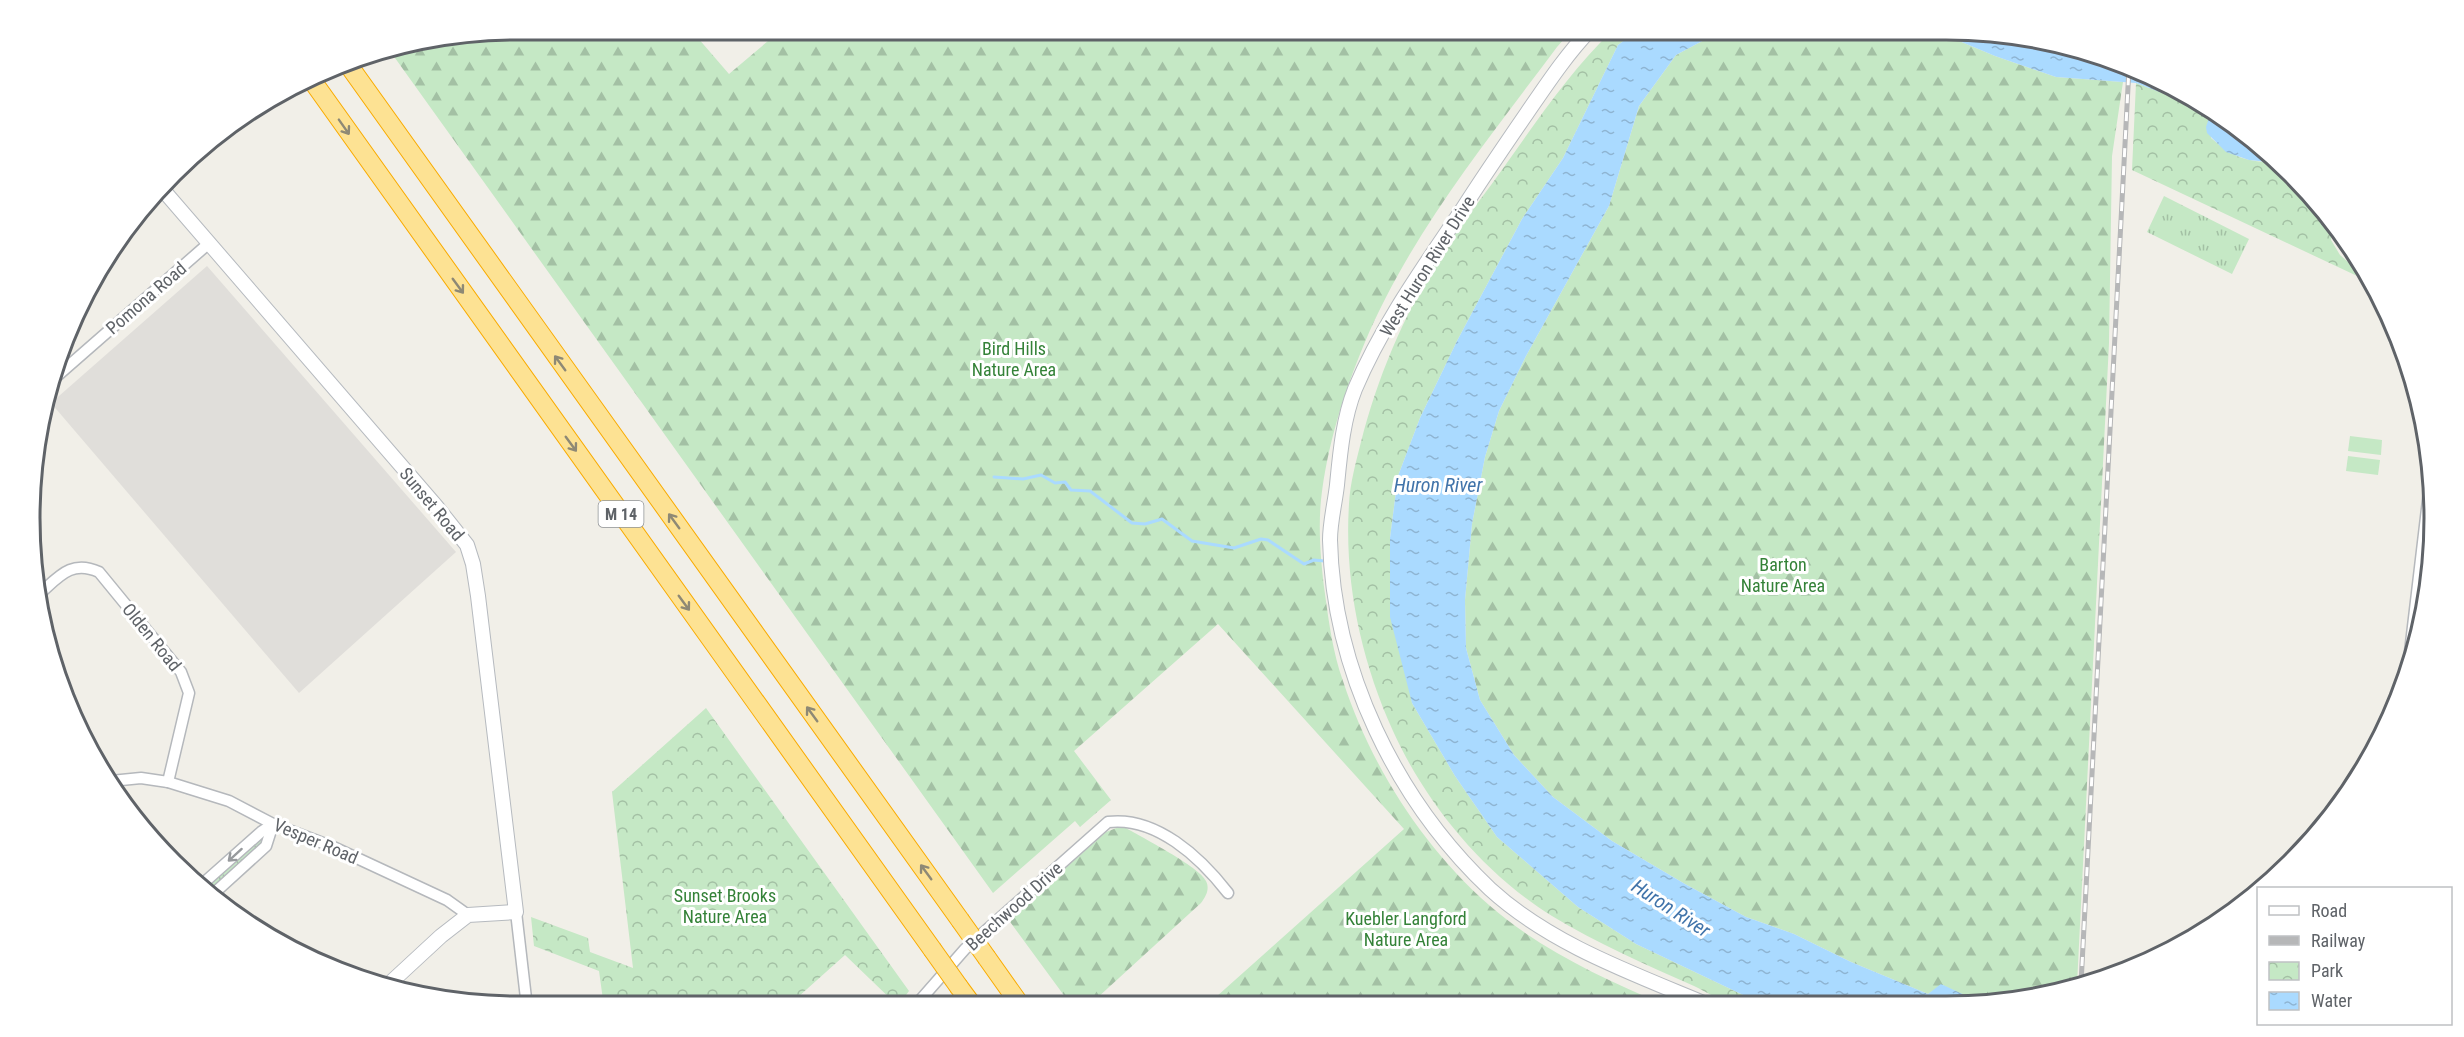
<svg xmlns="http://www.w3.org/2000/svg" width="2464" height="1037" viewBox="0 0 2464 1037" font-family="'Roboto Condensed',sans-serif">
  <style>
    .industrial { fill: #e0deda }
    .grass { fill: url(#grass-tufts) }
    .forest { fill: url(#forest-firs) }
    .park { fill: url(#park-crowns) }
    .garden { fill: #c5e8c5 }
    .water { fill: url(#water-ripples) }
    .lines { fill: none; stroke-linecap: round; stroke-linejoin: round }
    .stream { stroke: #aadaff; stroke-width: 3 }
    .street-casing { stroke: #b5b8bc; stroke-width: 13 }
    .secondary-casing { stroke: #b6babf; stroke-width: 16 }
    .highway-casing { stroke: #f9ab00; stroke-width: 20 }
    .street { stroke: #fff; stroke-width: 10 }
    .secondary { stroke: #fff; stroke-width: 14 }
    .highway { stroke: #fde293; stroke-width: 18 }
    .rail-casing { stroke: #b6b7b8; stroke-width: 5 }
    .rail { stroke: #fff; stroke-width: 3; stroke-dasharray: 9; stroke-linecap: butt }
    .highway-bridge-casing { stroke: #f9ab00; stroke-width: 20; stroke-linecap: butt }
    .highway-bridge { stroke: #fde293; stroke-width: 18 }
    .oneway { stroke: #8e8975 }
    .oneway2 { stroke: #979a9d }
    .labels { text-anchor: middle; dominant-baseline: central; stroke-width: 6; stroke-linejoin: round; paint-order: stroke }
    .shield { fill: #fff; stroke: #8f9295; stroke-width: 1.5 }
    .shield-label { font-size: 16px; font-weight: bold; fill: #5f6368 }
    .street-label { font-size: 18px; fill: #5f6368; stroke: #fff }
    .park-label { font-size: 18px; fill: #348238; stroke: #fff }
    .water-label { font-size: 20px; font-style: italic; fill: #4174aa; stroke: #fff }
    .rim { fill: none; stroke: #5f6368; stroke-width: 3 }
  </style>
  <defs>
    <pattern id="grass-tufts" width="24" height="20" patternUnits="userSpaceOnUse" patternTransform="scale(1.5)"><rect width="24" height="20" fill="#c5e8c5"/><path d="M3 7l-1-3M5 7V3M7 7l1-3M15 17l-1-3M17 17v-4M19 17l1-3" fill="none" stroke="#a3c0a4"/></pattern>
    <pattern id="forest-firs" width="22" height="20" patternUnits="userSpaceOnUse" patternTransform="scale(1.5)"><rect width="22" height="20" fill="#c5e8c5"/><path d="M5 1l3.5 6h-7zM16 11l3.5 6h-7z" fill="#a3c0a4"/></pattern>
    <pattern id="park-crowns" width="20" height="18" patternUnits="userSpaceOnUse" patternTransform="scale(1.5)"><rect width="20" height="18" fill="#c5e8c5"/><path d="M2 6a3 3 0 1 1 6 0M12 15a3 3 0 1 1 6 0" fill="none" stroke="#a3c0a4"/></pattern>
    <pattern id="water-ripples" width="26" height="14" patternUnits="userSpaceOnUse" patternTransform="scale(1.5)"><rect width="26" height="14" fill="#aadaff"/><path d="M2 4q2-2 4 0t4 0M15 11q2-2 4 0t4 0" fill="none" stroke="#8eb4d2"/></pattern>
  </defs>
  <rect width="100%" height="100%" fill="#f1efe8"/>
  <!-- industrial -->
  <path class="industrial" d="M207 266 456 552 299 693 51 403Z"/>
  <!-- grass -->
  <g class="grass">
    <path d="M2164 196 2249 239 2232 274 2147 232Z"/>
    <path d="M263 836 268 837 207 894 203 890Z"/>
  </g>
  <!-- forest -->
  <g class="forest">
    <path d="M519 30H691L729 74 781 30H1572L1557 47C1487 141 1411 233 1365 342 1344 392 1327 446 1321 500 1318 531 1321 564 1325 594 1329 623 1333 653 1343 681 1371 766 1422 846 1489 905 1539 949 1602 978 1663 1004L1207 1005 1404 829 1218 624 1074 751 1111 800 1080 827 1075 821 993 893 390 51Z"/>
    <path d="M1723 30H1933L1995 56 2056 77 2123 82 2112 156 2109 343 2077 985 2010 1003H1970V998L1942 985 1928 994 1851 962 1794 934 1746 917 1685 884 1612 841 1553 797 1514 755 1480 700 1466 648 1465 600 1472 524 1485 457 1499 411 1526 356 1609 206 1639 106 1676 55Z"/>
    <path d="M1119 827 1126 828C1141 837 1200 867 1206 881 1210 889 1206 896 1201 903L1096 999 1105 1005H1071L1008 919 1106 832Z"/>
  </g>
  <!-- park -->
  <g class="park">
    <path d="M1613 30H1638L1618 45 1563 158 1522 219 1457 341 1420 418 1398 476 1390 538 1412 703 1455 776 1497 837 1578 907 1636 944 1760 1003C1752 1004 1742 1005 1734 1004 1721 1001 1706 992 1694 986 1646 965 1597 943 1552 916 1484 874 1426 804 1393 731 1361 660 1344 582 1349 504 1350 483 1356 462 1361 442 1377 379 1403 317 1437 262 1456 231 1478 203 1499 174 1535 124 1568 73 1613 30Z"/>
    <path d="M2136 83 2178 99 2180 102 2204 111 2205 109 2210 111 2211 138C2236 159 2245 161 2278 163L2333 221 2331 240 2340 255 2372 283 2132 170Z"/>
    <path d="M706 708 909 991 898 1006 845 955 788 1006 604 1007 599 971 534 946 531 917 588 938 590 952 633 968 612 792Z"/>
  </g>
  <!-- garden -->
  <g class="garden">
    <path d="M2350 436 2382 440 2381 455 2348 451Z"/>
    <path d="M2348 456 2380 460 2378 475 2346 471Z"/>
  </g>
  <!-- water -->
  <g class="water">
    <path d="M1638 30H1723L1676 55 1639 106 1609 206 1526 356 1499 411 1485 457 1472 524 1465 600 1466 648 1480 700 1514 755 1553 797 1612 841 1685 884 1746 917 1794 934 1851 962 1928 994 1941 984 1971 998 1970 1003H1760L1636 944 1578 907 1497 837 1455 776 1412 703 1390 617V538L1398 476 1420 418 1457 341 1522 219 1563 158 1618 45Z"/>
    <path d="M1933 30H1946L2103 56 2181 91 2178 99 2136 83 2056 77 1995 56Z"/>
    <path d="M2206 107 2268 151 2278 163 2249 160 2226 152 2207 133 2206 127 2211 112 2205 109Z"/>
  </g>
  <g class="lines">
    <!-- stream -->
    <path class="stream" d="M994 477 1023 479 1041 475 1055 483 1065 482 1071 490 1090 491 1132 523 1145 524 1162 519 1192 541 1234 548 1261 539 1268 540 1304 564 1314 560 1324 561"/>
    <!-- street casing -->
    <g class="street-casing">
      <g id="street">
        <path d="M57 376 208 244"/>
        <path d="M37 596C58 578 70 559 99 572L181 672 189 693 168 782"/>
        <path d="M2407 677 2431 475"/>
        <path d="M111 781 141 778 168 782 229 801 273 824 331 846 447 900 468 915"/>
        <path d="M199 887 261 832 273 824"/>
        <path d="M211 896 266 846 273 824"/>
        <path d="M516 912 527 1007"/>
        <path d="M915 1006 965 949 1108 822C1156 816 1200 857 1228 893"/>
      </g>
    </g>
    <!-- secondary casing -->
    <g class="secondary-casing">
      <g id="secondary">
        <path d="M1590 30C1566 55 1547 84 1527 113 1505 145 1483 177 1462 210 1423 268 1382 325 1355 389 1343 419 1340 454 1337 485 1335 503 1330 522 1330 540 1333 670 1396 800 1490 889 1550 944 1632 973 1706 1004"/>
        <path d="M164 191 436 506 467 545 473 564 478 596 516 912 468 915 441 936 388 985"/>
      </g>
    </g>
    <!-- highway casing -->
    <g class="highway-casing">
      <g id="highway">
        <path d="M347 63 960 920"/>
        <path d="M311 79 932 949"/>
        <path d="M987 958 1021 1006"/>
        <path d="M959 987 973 1006"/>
      </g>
    </g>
    <!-- street -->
    <use href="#street" class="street"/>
    <!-- secondary -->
    <use href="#secondary" class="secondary"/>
    <!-- highway -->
    <use href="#highway" class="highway"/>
    <!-- rail casing -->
    <g class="rail-casing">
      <path id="rail" d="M2081 984 2129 68"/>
    </g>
    <!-- rail -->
    <use href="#rail" class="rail"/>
    <!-- highway-bridge casing -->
    <g class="highway-bridge-casing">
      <g id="highway-bridge">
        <path d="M960 920 987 958"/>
        <path d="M932 949 959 987"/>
      </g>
    </g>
    <!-- highway-bridge -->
    <use href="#highway-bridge" class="highway-bridge"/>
  </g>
  <!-- one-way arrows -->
  <defs><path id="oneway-shaft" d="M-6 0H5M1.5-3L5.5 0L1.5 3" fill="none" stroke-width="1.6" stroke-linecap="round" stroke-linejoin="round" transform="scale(1.5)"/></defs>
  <g class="oneway">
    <use href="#oneway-shaft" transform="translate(344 127) rotate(55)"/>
    <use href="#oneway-shaft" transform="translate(458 286) rotate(54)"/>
    <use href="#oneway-shaft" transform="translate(560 363) rotate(-126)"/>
    <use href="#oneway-shaft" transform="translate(571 444) rotate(54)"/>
    <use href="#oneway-shaft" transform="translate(674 521) rotate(-126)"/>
    <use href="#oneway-shaft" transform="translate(684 603) rotate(54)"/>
    <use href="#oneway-shaft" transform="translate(812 714) rotate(-126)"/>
    <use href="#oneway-shaft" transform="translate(926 872) rotate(-126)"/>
  </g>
  <use class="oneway2" href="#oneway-shaft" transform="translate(235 855) rotate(138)"/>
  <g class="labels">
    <!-- shield labels -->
    <rect class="shield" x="598.5" y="501" width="45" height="26" rx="4.5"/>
    <g class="shield-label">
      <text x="621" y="514">M 14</text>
    </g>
    <!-- street labels -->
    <g class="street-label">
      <text transform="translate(1427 266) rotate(-58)">West Huron River Drive</text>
      <text transform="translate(146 298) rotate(-41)">Pomona Road</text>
      <text transform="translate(432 504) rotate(50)">Sunset Road</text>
      <text transform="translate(152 637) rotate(51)">Olden Road</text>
      <text transform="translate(316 841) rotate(23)">Vesper Road</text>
      <text transform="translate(1014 906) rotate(-42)">Beechwood Drive</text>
    </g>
    <!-- park labels -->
    <g class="park-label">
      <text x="1014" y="348">Bird Hills<tspan x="1014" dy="21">Nature Area</tspan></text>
      <text x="1783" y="564">Barton<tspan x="1783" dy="21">Nature Area</tspan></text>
      <text x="725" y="895">Sunset Brooks<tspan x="725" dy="21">Nature Area</tspan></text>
      <text x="1406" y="918">Kuebler Langford<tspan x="1406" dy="21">Nature Area</tspan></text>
    </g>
    <!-- water labels -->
    <g class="water-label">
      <text x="1438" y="485">Huron River</text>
      <text transform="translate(1671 908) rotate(33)">Huron River</text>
    </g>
  </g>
  <!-- crop -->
  <path d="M0 0H2464V1037H0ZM518 40H1946A478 478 0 0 1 2424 518V518A478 478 0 0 1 1946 996H518A478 478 0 0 1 40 518V518A478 478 0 0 1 518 40Z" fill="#fff" fill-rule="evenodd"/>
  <path class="rim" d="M518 40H1946A478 478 0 0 1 2424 518V518A478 478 0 0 1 1946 996H518A478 478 0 0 1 40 518V518A478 478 0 0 1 518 40Z"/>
  <!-- legend -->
  <rect x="2257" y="887" width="195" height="138" fill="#ffffff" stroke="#bfc1c3" stroke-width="1.5"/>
  <rect x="2269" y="906" width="30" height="9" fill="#ffffff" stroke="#bfc1c3" stroke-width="1.5"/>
  <text x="2311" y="917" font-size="18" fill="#5f6368">Road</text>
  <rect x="2269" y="936" width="30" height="9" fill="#b6b7b8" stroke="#bfc1c3" stroke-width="1.5"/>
  <text x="2311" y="947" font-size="18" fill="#5f6368">Railway</text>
  <rect x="2269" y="962" width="30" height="18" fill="url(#park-crowns)" stroke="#bfc1c3" stroke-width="1.5"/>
  <text x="2311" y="977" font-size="18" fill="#5f6368">Park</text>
  <rect x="2269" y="992" width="30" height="18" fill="url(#water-ripples)" stroke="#bfc1c3" stroke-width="1.5"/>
  <text x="2311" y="1007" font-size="18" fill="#5f6368">Water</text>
</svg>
